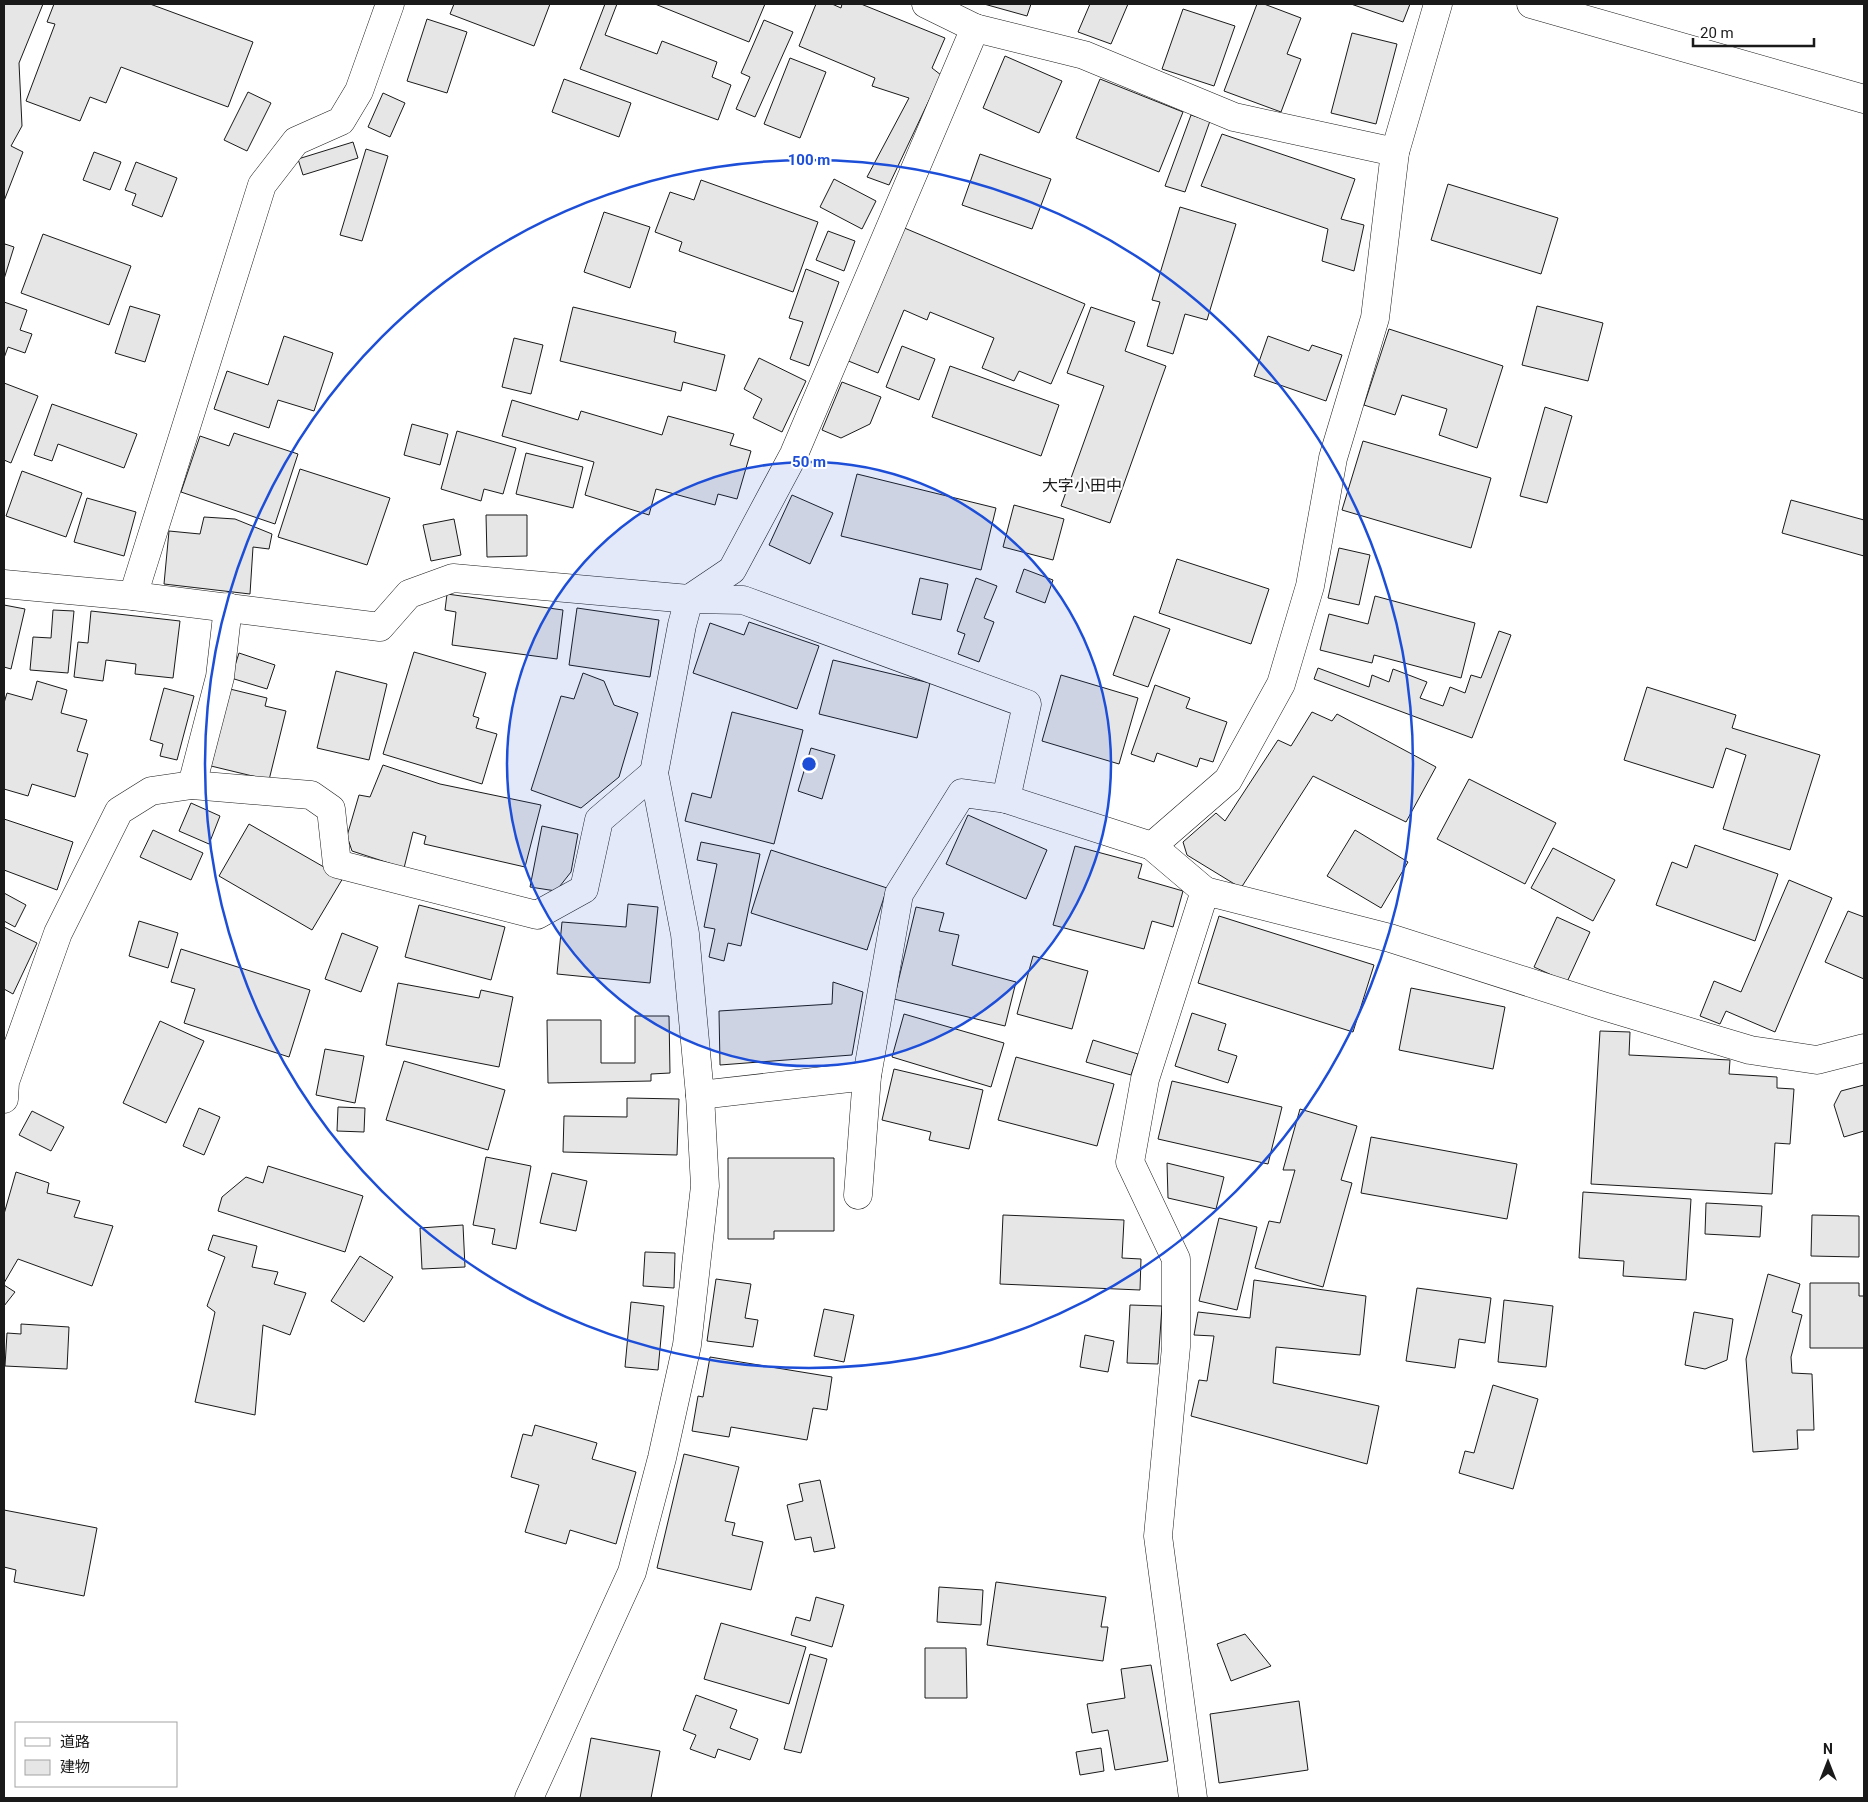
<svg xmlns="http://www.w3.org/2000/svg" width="1868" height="1802" viewBox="0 0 1868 1802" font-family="Roboto,'Noto Sans JP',sans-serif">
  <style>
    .building { fill: #e6e6e6; stroke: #1a1a1a }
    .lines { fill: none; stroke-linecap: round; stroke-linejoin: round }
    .minor-casing { stroke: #1a1a1a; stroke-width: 29 }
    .minor { stroke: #fff; stroke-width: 28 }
    .ring { fill: none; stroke: #1d4ed8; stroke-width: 2.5 }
    .labels { text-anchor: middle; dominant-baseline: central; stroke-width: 4; stroke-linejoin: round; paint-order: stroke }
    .quarter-label { font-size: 16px; fill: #1a1a1a; stroke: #fff }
    .centre { fill: #1d4ed8; stroke: #fff; stroke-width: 2.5 }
    .ring-label { font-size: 15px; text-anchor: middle; font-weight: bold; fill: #1d4ed8; stroke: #fff; stroke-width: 4; stroke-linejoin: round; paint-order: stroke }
  </style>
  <rect width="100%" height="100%" fill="#fff"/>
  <!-- building -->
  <g class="building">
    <path d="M4 4H43L19 63 22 126 11 146 23 152 4 201Z"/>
    <path d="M54 4H150L253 42 228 107 121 67 106 103 90 97 80 121 26 101 55 24 47 22Z"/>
    <path d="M454 4H550L534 46 450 14Z"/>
    <path d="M605 4H617L605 35 657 54 662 41 717 62 712 77 731 85 718 120 580 69Z"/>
    <path d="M655 4H765L749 42Z"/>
    <path d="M816 4H832L841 8 842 4H861L945 38 932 68 941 75 889 185 867 177 909 98 872 86 875 78 799 46Z"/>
    <path d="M984 4H1031L1027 16Z"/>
    <path d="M1090 4H1128L1111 44 1078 32Z"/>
    <path d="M1257 4H1264L1301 18 1287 54 1301 59 1281 112 1224 91Z"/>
    <path d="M1351 4H1410L1403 22Z"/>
    <path d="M1183 9 1235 26 1214 86 1162 69Z"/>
    <path d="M427 19 467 32 447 93 407 81Z"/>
    <path d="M764 20 793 32 755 117 736 109 750 77 741 73Z"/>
    <path d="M1352 33 1397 44 1376 124 1331 113Z"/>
    <path d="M1005 56 1062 81 1039 133 983 108Z"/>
    <path d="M790 58 826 72 800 138 764 124Z"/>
    <path d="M564 79 631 103 619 137 552 112Z"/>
    <path d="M1100 79 1183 112 1159 172 1076 138Z"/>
    <path d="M248 92 271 103 247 151 224 140Z"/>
    <path d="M383 93 405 103 390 137 368 127Z"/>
    <path d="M1191 115 1210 121 1185 192 1165 186Z"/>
    <path d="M1222 134 1355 179 1341 219 1364 225 1354 271 1322 261 1328 229 1201 186Z"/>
    <path d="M353 142 358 158 303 175 298 159Z"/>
    <path d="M366 149 388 156 362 241 340 235Z"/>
    <path d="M94 152 121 162 110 190 83 180Z"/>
    <path d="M980 154 1051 179 1032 229 962 205Z"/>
    <path d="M136 162 177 178 162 217 132 205 136 194 125 190Z"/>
    <path d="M834 179 876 201 862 229 820 207Z"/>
    <path d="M701 180 818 222 793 292 679 251 682 242 655 232 670 192 694 200Z"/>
    <path d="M1448 184 1558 218 1541 274 1431 240Z"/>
    <path d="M1180 207 1236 224 1207 320 1185 314 1173 354 1147 346 1160 302 1152 300Z"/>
    <path d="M604 212 650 227 630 288 584 272Z"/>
    <path d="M902 227 1085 304 1051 384 1019 371 1014 381 982 368 994 338 930 312 927 320 904 310 878 373 846 360Z"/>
    <path d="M828 231 855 241 844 271 816 260Z"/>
    <path d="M43 234 131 266 109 325 21 293Z"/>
    <path d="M5 244 14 247 4 279V247Z"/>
    <path d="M806 269 839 282 809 366 790 359 803 322 789 318Z"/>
    <path d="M4 302 27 310 20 330 32 334 25 353 8 347 4 358Z"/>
    <path d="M130 306 160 315 145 362 115 353Z"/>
    <path d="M1537 306 1603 323 1588 381 1522 365Z"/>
    <path d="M573 307 676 332 674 342 725 355 716 391 683 382 681 391 560 361Z"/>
    <path d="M1091 307 1135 322 1125 351 1166 366 1110 523 1061 506 1104 386 1067 373Z"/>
    <path d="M1389 329 1503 366 1477 448 1439 435 1447 409 1402 395 1395 415 1364 405Z"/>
    <path d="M284 336 333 353 314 411 278 400 269 428 214 409 227 371 268 385Z"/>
    <path d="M1268 336 1309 351 1312 345 1342 355 1326 401 1254 376Z"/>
    <path d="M514 338 543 345 531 394 502 387Z"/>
    <path d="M902 346 935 359 919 400 886 387Z"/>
    <path d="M759 358 806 381 782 432 753 418 762 399 744 389Z"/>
    <path d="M950 366 1059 405 1041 456 932 417Z"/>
    <path d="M842 382 881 397 870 424 841 438 822 430Z"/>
    <path d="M4 383 38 396 11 463 4 460Z"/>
    <path d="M512 400 578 420 581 411 662 435 668 416 734 434 730 445 751 451 737 499 718 494 715 505 656 489 649 515 585 495 594 462 502 436Z"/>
    <path d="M52 404 137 434 124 468 58 444 52 461 34 455Z"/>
    <path d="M1545 407 1572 416 1547 503 1520 496Z"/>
    <path d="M412 424 448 434 440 465 404 455Z"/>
    <path d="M457 431 516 448 503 494 484 489 481 501 441 489Z"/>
    <path d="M234 433 298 454 275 524 181 492 200 436 229 446Z"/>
    <path d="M1363 441 1491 478 1471 548 1342 510Z"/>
    <path d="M526 453 583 467 573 508 516 494Z"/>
    <path d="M300 469 390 498 367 565 278 537Z"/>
    <path d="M22 471 82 493 66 537 6 516Z"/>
    <path d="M857 474 996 508 981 570 841 536Z"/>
    <path d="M792 495 833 513 810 564 769 545Z"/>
    <path d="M87 498 136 512 124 556 74 542Z"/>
    <path d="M1791 500 1864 520V556L1782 533Z"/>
    <path d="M1014 505 1064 519 1053 560 1003 547Z"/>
    <path d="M486 515H527V556L487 557Z"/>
    <path d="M204 517 235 519 272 534 269 549 253 547 250 594 164 584 169 531 200 534Z"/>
    <path d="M454 519 461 555 431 561 423 525Z"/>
    <path d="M1339 548 1370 555 1359 605 1328 598Z"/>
    <path d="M1177 559 1269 589 1251 644 1159 613Z"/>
    <path d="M1024 569 1053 580 1045 603 1016 592Z"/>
    <path d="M920 578 948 584 941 620 912 614Z"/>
    <path d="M976 578 997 586 984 618 994 622 979 662 958 654 965 634 957 631Z"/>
    <path d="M447 594 563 610 557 659 452 645 456 612 445 610Z"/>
    <path d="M1375 596 1475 623 1461 678 1374 655 1372 663 1320 650 1329 614 1368 624Z"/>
    <path d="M4 605 25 609 11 669 4 667Z"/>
    <path d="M577 608 659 620 650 677 569 665Z"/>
    <path d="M53 610 74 611 68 673 30 670 33 637 51 638Z"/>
    <path d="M91 611 180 621 173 678 135 674 136 664 106 660 103 681 74 677 78 642 88 643Z"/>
    <path d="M1134 616 1170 629 1148 687 1113 675Z"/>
    <path d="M749 622 819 646 797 709 693 673 710 623 744 635Z"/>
    <path d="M1499 631 1511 635 1472 738 1314 679 1318 668 1369 687 1372 675 1389 682 1393 669 1427 682 1420 698 1443 706 1450 687 1465 693 1471 675 1481 678Z"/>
    <path d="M414 652 486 673 473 716 479 718 476 728 497 734 482 784 383 754Z"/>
    <path d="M239 653 275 665 267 689 231 678Z"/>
    <path d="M833 660 930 683 917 738 819 714Z"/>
    <path d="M336 671 387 684 369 760 317 748Z"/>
    <path d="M583 673 604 681 614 705 638 713 619 777 581 808 531 790 561 696 574 699Z"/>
    <path d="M1061 675 1138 698 1119 764 1042 741Z"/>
    <path d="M37 681 67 690 61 713 87 720 77 751 88 754 75 797 32 784 28 796 4 789V703L7 693 32 700Z"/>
    <path d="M1155 685 1190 698 1186 708 1227 722 1213 762 1200 758 1197 767 1157 753 1154 762 1131 754Z"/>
    <path d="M1647 687 1736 715 1732 728 1820 755 1790 850 1723 829 1746 755 1726 748 1713 788 1624 760Z"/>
    <path d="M164 688 194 696 177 760 160 756 163 744 150 740Z"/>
    <path d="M230 689 267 698 265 706 286 711 269 780 211 766Z"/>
    <path d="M732 712 803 730 774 844 685 821 692 793 711 798Z"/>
    <path d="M1312 712 1332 721 1337 714 1436 767 1406 822 1313 776 1241 888 1187 855 1183 842 1216 813 1225 821 1278 740 1291 746Z"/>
    <path d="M811 748 835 755 822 799 798 791Z"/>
    <path d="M383 765 440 784 541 805 525 867 424 844 426 836 413 832 404 868 352 851 347 836 359 795 370 797Z"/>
    <path d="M1469 779 1556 823 1525 884 1437 839Z"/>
    <path d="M191 803 220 816 209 844 179 831Z"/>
    <path d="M968 815 1047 850 1026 899 946 864Z"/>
    <path d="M4 819 73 842 57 890 4 870Z"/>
    <path d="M249 824 343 878 312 930 219 876Z"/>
    <path d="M542 826 578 834 571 872 556 891 530 887Z"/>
    <path d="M153 830 203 853 191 880 140 857Z"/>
    <path d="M1355 830 1408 862 1381 908 1327 876Z"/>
    <path d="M701 842 760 854 741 946 728 943 724 961 709 957 715 929 704 927 717 864 697 860Z"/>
    <path d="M1695 845 1778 874 1755 941 1656 905 1672 862 1687 868Z"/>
    <path d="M1075 846 1142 864 1138 878 1183 891 1173 927 1152 921 1144 949 1053 925Z"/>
    <path d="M1553 848 1615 880 1593 921 1531 888Z"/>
    <path d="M771 850 887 888 867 950 751 913Z"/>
    <path d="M1789 880 1832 898 1775 1032 1726 1011 1720 1024 1700 1016 1714 981 1741 992Z"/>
    <path d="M4 893 26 905 15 927 4 921Z"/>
    <path d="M628 904 658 907 650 983 557 974 562 922 626 927Z"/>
    <path d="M419 905 505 927 491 980 405 957Z"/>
    <path d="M916 907 944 913 939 931 959 935 952 965 1016 982 1005 1026 894 999Z"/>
    <path d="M1848 911 1864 917V979L1825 962Z"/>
    <path d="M1219 916 1374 965 1353 1032 1198 983Z"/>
    <path d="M1557 917 1590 932 1567 982 1534 967Z"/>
    <path d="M139 921 178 933 168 968 129 956Z"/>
    <path d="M4 927 37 943 13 994 4 989Z"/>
    <path d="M342 933 378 947 361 992 325 979Z"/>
    <path d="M181 949 310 990 289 1057 184 1023 195 989 171 982Z"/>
    <path d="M1033 956 1088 971 1072 1029 1017 1014Z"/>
    <path d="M833 982 863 992 852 1055 720 1065 719 1011 832 1004Z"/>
    <path d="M398 983 479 998 481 990 513 997 499 1067 386 1045Z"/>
    <path d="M1411 988 1505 1007 1493 1069 1399 1050Z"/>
    <path d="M1192 1013 1226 1024 1218 1050 1237 1056 1228 1083 1175 1066Z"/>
    <path d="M904 1014 1004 1043 991 1087 892 1057Z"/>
    <path d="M635 1016H669L670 1073 651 1074V1081L548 1083 547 1020H601V1063H635Z"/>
    <path d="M160 1021 204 1041 166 1123 123 1103Z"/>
    <path d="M1600 1031 1630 1032 1629 1055 1730 1060 1729 1074 1777 1077V1088L1794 1089 1790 1144 1775 1143 1772 1194 1591 1184Z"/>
    <path d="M1093 1040 1138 1054 1131 1075 1086 1062Z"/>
    <path d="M325 1049 364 1056 355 1103 316 1095Z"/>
    <path d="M1016 1057 1114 1084 1097 1146 998 1120Z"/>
    <path d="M404 1061 505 1090 488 1150 386 1120Z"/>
    <path d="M894 1069 983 1090 969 1149 929 1140 931 1132 882 1120Z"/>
    <path d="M1172 1081 1282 1107 1268 1164 1158 1139Z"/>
    <path d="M1864 1085V1131L1844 1137 1834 1105 1841 1091Z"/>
    <path d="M627 1098 679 1099 677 1155 563 1152 564 1116 627 1117Z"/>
    <path d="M338 1107 365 1108 364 1132 337 1131Z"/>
    <path d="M199 1108 220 1117 204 1155 183 1146Z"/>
    <path d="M1300 1109 1357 1126 1341 1180 1352 1183 1323 1287 1255 1268 1269 1221 1280 1223 1295 1170H1283Z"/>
    <path d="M32 1111 64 1127 51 1151 19 1135Z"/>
    <path d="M1371 1137 1517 1164 1507 1219 1361 1193Z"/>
    <path d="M486 1157 531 1166 516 1249 492 1244 495 1229 473 1225Z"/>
    <path d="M728 1158H834V1231H774V1239H728Z"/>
    <path d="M1167 1163 1224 1177 1216 1209 1168 1198Z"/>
    <path d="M268 1166 363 1196 345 1252 218 1211 222 1197 246 1177 263 1183Z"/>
    <path d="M16 1172 49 1183 47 1193 80 1201 74 1217 113 1226 92 1286 18 1259 4 1283V1214Z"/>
    <path d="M552 1173 587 1181 576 1231 540 1223Z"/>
    <path d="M1583 1192 1691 1199 1686 1280 1623 1276 1624 1261 1579 1258Z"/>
    <path d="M1706 1203 1762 1206 1760 1237 1705 1234Z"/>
    <path d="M1003 1215 1124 1220 1122 1258 1141 1259 1140 1290 1000 1284Z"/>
    <path d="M1812 1215 1859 1216V1257L1811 1256Z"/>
    <path d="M1219 1218 1257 1227 1237 1310 1199 1301Z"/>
    <path d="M463 1225 465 1267 422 1269 420 1228Z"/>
    <path d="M213 1235 257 1246 252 1267 278 1272 274 1284 306 1293 290 1335 263 1325 255 1415 195 1402 215 1312 207 1306 225 1257 208 1250Z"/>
    <path d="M645 1252 675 1253 674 1288 643 1286Z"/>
    <path d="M360 1256 393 1277 364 1322 331 1301Z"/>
    <path d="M1768 1274 1800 1284 1792 1312 1802 1315 1791 1357 1792 1373 1812 1374 1814 1430H1797L1798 1449 1753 1452 1746 1359Z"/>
    <path d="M716 1279 751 1284 745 1318 758 1320 753 1347 707 1341Z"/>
    <path d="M1254 1280 1366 1296 1360 1355 1276 1347 1273 1383 1379 1406 1367 1464 1191 1416 1199 1380 1207 1381 1214 1336 1194 1335 1198 1312 1250 1318Z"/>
    <path d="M1810 1283H1859V1296H1864V1348H1810Z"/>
    <path d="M4 1285 15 1292 4 1306Z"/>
    <path d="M1417 1288 1491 1298 1485 1343 1459 1339 1455 1368 1406 1361Z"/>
    <path d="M1504 1300 1553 1306 1546 1367 1498 1362Z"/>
    <path d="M631 1302 664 1306 658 1370 625 1367Z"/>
    <path d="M1130 1305 1162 1306 1158 1364 1127 1363Z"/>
    <path d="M824 1309 854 1315 844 1362 814 1356Z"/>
    <path d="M1694 1312 1733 1319 1727 1360 1705 1369 1685 1365Z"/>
    <path d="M21 1324 69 1327 67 1369 5 1366 7 1333 21 1334Z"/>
    <path d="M1085 1335 1114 1341 1108 1372 1080 1367Z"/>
    <path d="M710 1357 832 1377 827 1410 813 1408 807 1440 731 1427 729 1437 692 1431 698 1396 703 1397Z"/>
    <path d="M1493 1385 1538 1399 1513 1489 1459 1473 1465 1451 1474 1453Z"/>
    <path d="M535 1425 597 1443 592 1459 636 1472 616 1544 570 1530 566 1544 525 1532 539 1485 511 1477 523 1434 532 1436Z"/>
    <path d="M684 1454 739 1467 725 1521 735 1523 732 1535 763 1542 751 1590 657 1568Z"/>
    <path d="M820 1480 835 1548 814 1552 811 1537 795 1540 787 1505 803 1501 799 1484Z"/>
    <path d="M4 1510 97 1528 84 1596 14 1582 16 1570 4 1567Z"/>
    <path d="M996 1582 1106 1597 1101 1627H1108L1103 1661 987 1645Z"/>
    <path d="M939 1587 983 1590 981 1625 937 1622Z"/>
    <path d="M816 1597 844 1605 832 1647 791 1635 796 1617 810 1621Z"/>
    <path d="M721 1623 806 1647 789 1704 704 1679Z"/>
    <path d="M1245 1634 1271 1666 1231 1681 1217 1644Z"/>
    <path d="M925 1648H966L967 1698H925Z"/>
    <path d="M810 1654 827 1659 801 1753 784 1749Z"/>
    <path d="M1151 1665 1168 1761 1115 1770 1108 1730 1092 1733 1087 1704 1125 1698 1121 1669Z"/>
    <path d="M696 1695 737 1710 730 1728 758 1739 750 1760 718 1749 715 1758 690 1749 696 1735 683 1730Z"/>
    <path d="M1299 1701 1308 1770 1219 1783 1210 1714Z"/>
    <path d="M591 1738 660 1751 651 1798H580Z"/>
    <path d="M1101 1748 1104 1771 1080 1775 1076 1752Z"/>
  </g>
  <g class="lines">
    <!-- minor casing -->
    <g class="minor-casing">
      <g id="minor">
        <path d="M926 4 975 28 1084 55 1234 117 1395 152"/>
        <path d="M1531 4 1864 99"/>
        <path d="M4 584 133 596 380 627 409 594 453 578 689 599 743 600 1027 704 1006 799"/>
        <path d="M133 596 262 185 296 141 341 121 359 91 390 4"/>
        <path d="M192 785 220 677 228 607"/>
        <path d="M1152 846 1228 780 1281 684 1310 586 1333 458 1375 318 1395 152 1438 4"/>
        <path d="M700 1095 867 1076"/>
        <path d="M4 1099 5 1082 58 933 119 811 151 791 192 785 311 795 331 809 337 864 537 915 584 889 599 820 654 773"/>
        <path d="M858 1195 867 1076 899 894 962 793 1006 799 1152 846 1205 891"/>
        <path d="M529 1798 632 1572 662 1458 687 1345 705 1186 700 1095 685 934 654 773 682 625 689 599 732 570 794 454 975 28"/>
        <path d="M1193 1798 1158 1536 1176 1347V1259L1130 1162 1145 1079 1205 891 1390 938 1603 1006 1750 1050 1817 1060 1864 1048"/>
      </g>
    </g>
    <!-- minor -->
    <use href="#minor" class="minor"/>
  </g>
  <!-- distance rings -->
  <circle cx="809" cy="764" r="302" fill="#1d4ed8" fill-opacity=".12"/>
  <g class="ring">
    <circle cx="809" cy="764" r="302"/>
    <circle cx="809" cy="764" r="604"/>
  </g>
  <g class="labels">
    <!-- quarter labels -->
    <g class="quarter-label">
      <text x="1082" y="485">大字小田中</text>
    </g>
  </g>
  <circle cx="809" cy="764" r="8" class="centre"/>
  <g class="ring-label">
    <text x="809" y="165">100 m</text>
    <text x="809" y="467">50 m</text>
  </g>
  <!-- border -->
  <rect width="1868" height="1802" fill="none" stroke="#1a1a1a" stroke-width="10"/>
  <!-- legend -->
  <rect x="15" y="1722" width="162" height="65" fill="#ffffff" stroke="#a3a3a3"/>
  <rect x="25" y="1738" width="25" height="8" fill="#ffffff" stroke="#a3a3a3"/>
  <text x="60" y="1747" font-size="15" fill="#1a1a1a">道路</text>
  <rect x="25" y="1760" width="25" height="15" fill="#e6e6e6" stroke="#a3a3a3"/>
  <text x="60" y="1772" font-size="15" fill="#1a1a1a">建物</text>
  <!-- north arrow -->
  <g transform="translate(1828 1762)" stroke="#ffffff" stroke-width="4" paint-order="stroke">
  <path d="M0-4L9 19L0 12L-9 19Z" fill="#1a1a1a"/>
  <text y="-8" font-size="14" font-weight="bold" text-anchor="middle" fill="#1a1a1a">N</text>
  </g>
  <!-- scale -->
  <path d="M1693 38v8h121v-8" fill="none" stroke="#1a1a1a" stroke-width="2.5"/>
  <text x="1700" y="38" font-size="15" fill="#1a1a1a" stroke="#ffffff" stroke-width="4" paint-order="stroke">20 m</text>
</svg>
